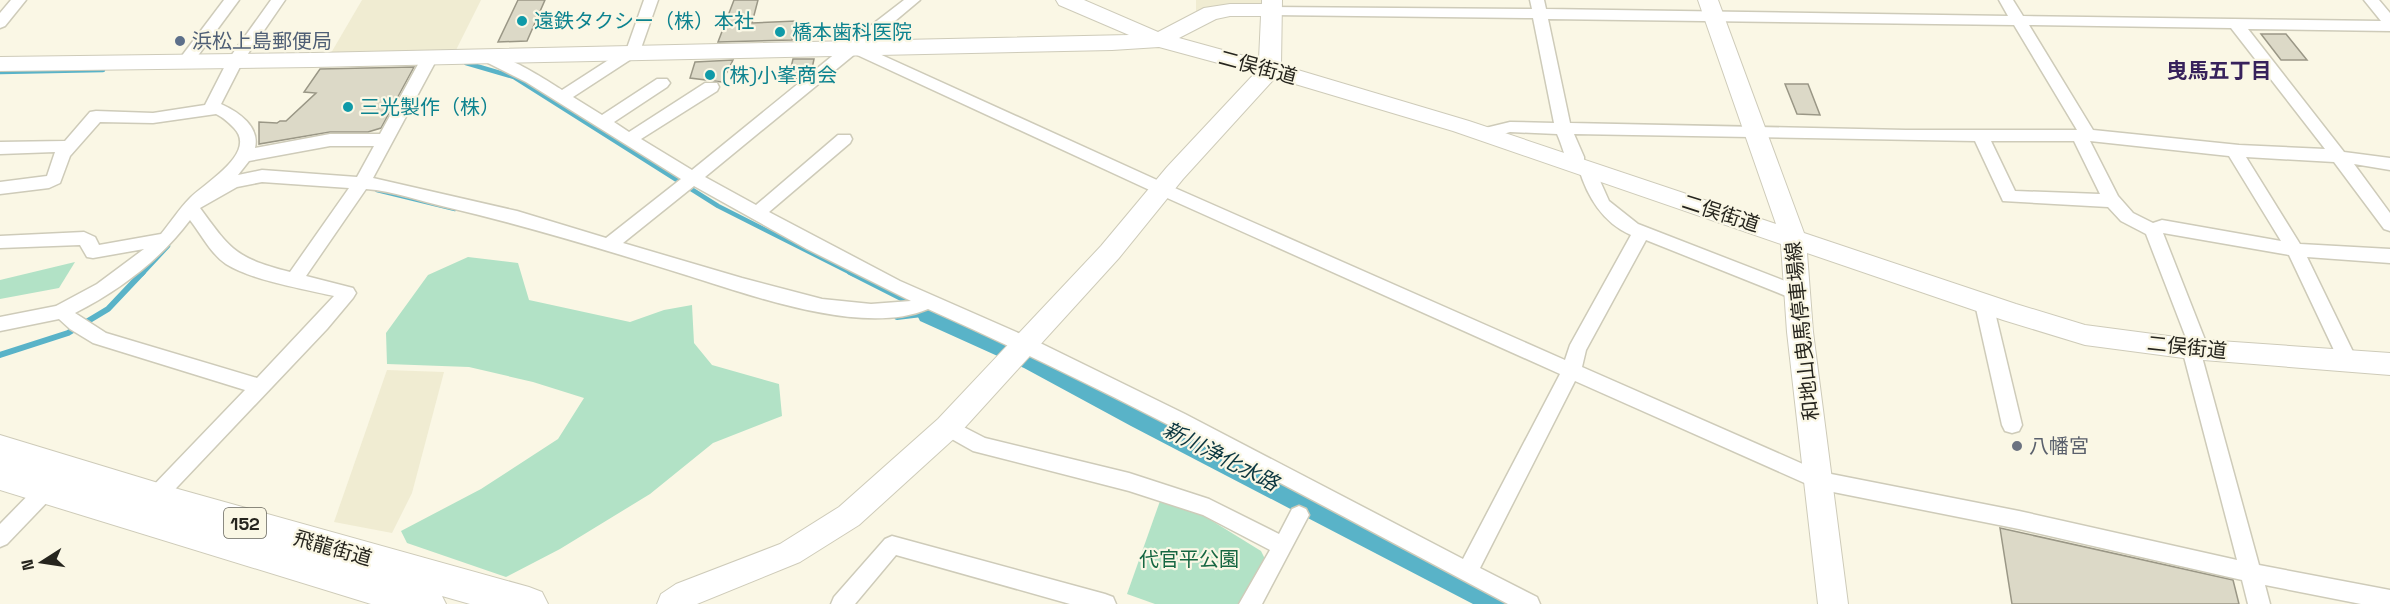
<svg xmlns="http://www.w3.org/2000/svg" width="2390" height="604" viewBox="0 0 2390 604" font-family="'Space Grotesk','Noto Sans JP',sans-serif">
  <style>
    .built { fill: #f0ecd2 }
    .green { fill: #b2e2c6 }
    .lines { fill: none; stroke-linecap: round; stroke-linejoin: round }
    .stream-far1 { stroke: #59b3c8; stroke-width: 4.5 }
    .stream { stroke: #59b3c8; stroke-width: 6 }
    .river { fill: #59b3c8; fill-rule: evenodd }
    .building { fill: #dcd9c7; stroke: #9a9786; stroke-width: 1.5 }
    .street-casing { stroke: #cecbb9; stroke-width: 3 }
    .secondary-casing { stroke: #cecbb9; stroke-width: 2 }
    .highway-casing { stroke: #cecbb9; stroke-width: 2 }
    .street { fill: #fff; fill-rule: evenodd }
    .secondary { fill: #fff; fill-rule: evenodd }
    .highway { fill: #fff; fill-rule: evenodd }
    .culture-dot { fill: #0f9aa8; stroke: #faf7e5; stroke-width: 2 }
    .service-dot { fill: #5c6f8a; stroke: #faf7e5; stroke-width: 2 }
    .worship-dot { fill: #6b7280; stroke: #faf7e5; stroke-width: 2 }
    .labels { text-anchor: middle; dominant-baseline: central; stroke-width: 4.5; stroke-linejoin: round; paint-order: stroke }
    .shield { fill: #faf7e5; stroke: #66645a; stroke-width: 1.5 }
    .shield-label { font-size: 18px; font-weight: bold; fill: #26251e }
    .culture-label { font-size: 20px; fill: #0d838f; stroke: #faf7e5; text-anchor: start }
    .service-label { font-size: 20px; fill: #4e5e75; stroke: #faf7e5; text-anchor: start }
    .street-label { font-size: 20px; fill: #26251e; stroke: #faf7e5 }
    .worship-label { font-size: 20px; fill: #5b616d; stroke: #faf7e5; text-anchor: start }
    .park-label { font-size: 20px; fill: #166742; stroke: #faf7e5 }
    .neighbourhood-label { font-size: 21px; font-weight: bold; fill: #37215b; stroke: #faf7e5 }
    .water-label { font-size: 21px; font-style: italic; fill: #0b3740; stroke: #faf7e5 }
  </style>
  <rect width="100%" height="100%" fill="#faf7e5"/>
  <!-- built -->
  <g class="built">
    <path d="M362 0H481L455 52 331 53Z"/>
    <path d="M1196 0H1267V6L1196 16Z"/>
    <path d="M387 370 444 372 412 493 392 533 334 522Z"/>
  </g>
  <!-- green -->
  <g class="green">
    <path d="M468 257 518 263 529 300 630 322 664 310 692 305 694 343 712 365 779 384 782 416 713 443 650 494 560 549 506 577 407 543 401 531 481 489 558 439 584 398 533 382 469 367 387 364 386 333 428 275Z"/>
    <path d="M75 262 59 288 0 299V280Z"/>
    <path d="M1160 501 1201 514 1261 551 1265 559 1239 604H1155L1127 594Z"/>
  </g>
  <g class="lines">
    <!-- stream-far1 -->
    <g class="stream-far1">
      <path d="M466 63 514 77 718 206 853 274"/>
      <path d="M0 72 103 70"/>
      <path d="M377 190 455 209"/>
      <path d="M142 274 168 246"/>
    </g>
    <!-- stream -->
    <g class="stream">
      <path d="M850 272 931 313"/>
      <path d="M897 317 930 313"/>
      <path d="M0 355 68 333 108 309 143 272"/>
    </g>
    <!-- river -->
    <path class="river" d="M931 301 1046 350 1153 408 1521 592 1526 604H1473L1131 426 1024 368 920 321 916 313 920 305Z"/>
  </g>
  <!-- building -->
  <g class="building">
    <path d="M518 0H545L527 41 498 42Z"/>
    <path d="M734 0H758L752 23 796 21 792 40 718 42Z"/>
    <path d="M2261 34H2286L2307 60H2281Z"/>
    <path d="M793 59H814L812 69 807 71 801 78 788 80Z"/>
    <path d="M733 60 722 82 690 78 695 62Z"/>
    <path d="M414 67 381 128 368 132H330L259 144V122L277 123 280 121H286L316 93 304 92 320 69Z"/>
    <path d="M1785 84H1808L1820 115 1797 114Z"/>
    <path d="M2000 528 2233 580 2239 604H2012Z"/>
  </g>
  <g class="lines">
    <!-- street casing -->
    <g class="street-casing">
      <g id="street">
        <path d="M11 0H26L5 26 0 28V13Z"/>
        <path d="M224 0H239L191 65H181L178 61 181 57Z"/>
        <path d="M271 0H285L243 61 221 104C239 112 260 127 255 148L330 134H380L422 57 430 52 438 57 373 178 517 211 606 238 681 179 526 82 480 59 477 56 480 53C497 48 546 80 562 90L627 48 644 0H658L639 54 573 97 602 115 657 79H667L670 83 667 87 614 122 629 132 705 83H717L719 87 717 91 641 139 692 170 847 44 904 0H920L864 47 1168 185 1565 360 1570 345 1631 235C1603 223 1587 196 1579 169L1570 168C1565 158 1562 145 1557 134L1510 132 1483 140 1477 138 1475 134 1477 130 1510 122 1554 123 1533 18 1272 15 1265 10 1267 7 1532 9 1530 0H1544L1546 9 2008 16 1999 0H2013L2023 16 2381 21 2364 0H2379L2390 13V31L2248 29 2344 152 2390 158V170L2354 164 2390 213V231L2384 229 2334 162 2246 157 2300 244 2390 249V263L2307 257 2357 360 2355 365 2348 367 2341 365 2289 255 2163 233 2209 350 2207 355 2202 357 2259 565 2390 590V604H2361L2265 585 2270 604H2248L2242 580 2019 529 1818 489 1575 381 1480 568 1537 597 1540 604H1508C1317 503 1126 397 928 309 863 337 751 295 686 275 606 250 527 226 446 207 420 201 393 191 366 189L306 276 353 288 356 293 353 298 327 329 162 503 155 506 148 503 145 497 148 491 245 390 93 343 70 329 59 319 0 331V317L56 306 97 284 144 249 93 258 87 257 80 245 0 248V236L84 232 95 237 99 245 161 234C171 222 179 209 190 198 205 183 258 153 234 128 228 122 224 118 216 114L153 123 100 122 70 156 60 183 49 188 0 194V182L47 176 55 152 0 154V142L65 141 90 112 96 111 153 113 205 105 228 60ZM1548 19 2014 25 2077 130H1906L1570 123ZM2029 25 2231 28 2325 149 2239 145 2093 130ZM855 54 1156 193 1560 374 1463 559 1185 414 1032 339 900 281 769 212 850 143 852 139 850 135H838L756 205 705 177ZM1574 134 1975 141 2003 201 2108 207 2121 221 2146 234 2188 343 2182 349 2237 560 2019 511 1821 472 1582 367 1586 350 1646 240 1791 298 1797 300 1803 298 1806 293 1803 288 1638 224 1609 201 1593 165 1584 164V157ZM1991 141H2074L2100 194 2015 191ZM2090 141 2229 156 2281 241 2162 220 2153 223 2133 213 2118 196ZM330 146H374L357 177 262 170 238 175 249 161ZM262 182 349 188 290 272C237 258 232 252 200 208L237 187ZM694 186 807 249 911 301 871 304 822 299 742 278 623 243ZM190 220C201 234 211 254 226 264 251 280 304 289 334 296L257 378 106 333 75 313C120 290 160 260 190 220Z"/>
        <path d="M1984 297 1990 299 1993 304 2022 425 2019 431 2012 433 2005 431 2002 425 1975 304 1978 299Z"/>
        <path d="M948 419 985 438 1129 473 1209 499 1279 534 1292 509 1299 506 1306 509 1309 515 1262 604H1239L1270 550 1203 515 1129 491 973 451 941 433 938 427 941 421Z"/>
        <path d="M46 481 53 484 56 490 53 496 7 544 0 547V524L39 484Z"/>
        <path d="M892 536 1105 594 1113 597 1116 604H1070L896 555 855 604H831L834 597 885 539Z"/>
      </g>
    </g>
    <!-- secondary casing -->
    <g class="secondary-casing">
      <path id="secondary" d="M1056 0H1084L1158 32 1204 8 1230 4H1262V0H1282L1281 65 1469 121 1776 224 1698 0H1718L1804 233 2016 304 2085 325 2191 339 2390 353V375L2191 359 2085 345 2003 320 1807 253 1813 332 1848 604H1818L1787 332 1781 244 1453 131 1275 78 1183 179 1119 258 958 435 859 525 800 562 697 604H657L661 594 676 584 780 544 839 507 938 419 1101 246 1167 167 1255 73 1159 47 1112 50 313 67 0 71V57L313 53 1129 35 1059 5ZM1230 16H1261L1259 60 1179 38 1216 19Z"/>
    </g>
    <!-- highway casing -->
    <g class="highway-casing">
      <path id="highway" d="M0 435 178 489 529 587 542 592 548 604H470L442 596 446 604H371L0 490Z"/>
    </g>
    <!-- street -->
    <use href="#street" class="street"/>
    <!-- secondary -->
    <use href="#secondary" class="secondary"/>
    <!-- highway -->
    <use href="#highway" class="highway"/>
  </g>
  <!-- markers -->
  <g class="culture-dot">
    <circle cx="522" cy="21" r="6"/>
    <circle cx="780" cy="32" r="6"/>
    <circle cx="710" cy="75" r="6"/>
    <circle cx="348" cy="107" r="6"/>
  </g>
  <circle class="service-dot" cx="180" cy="41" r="6"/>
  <circle class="worship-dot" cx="2017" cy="446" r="6"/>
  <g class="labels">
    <!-- shield labels -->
    <rect class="shield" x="224" y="508" width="42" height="30" rx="4.5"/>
    <g class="shield-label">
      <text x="245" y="523">152</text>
    </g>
    <!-- culture labels -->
    <g class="culture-label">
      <text x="534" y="21">遠鉄タクシー（株）本社</text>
      <text x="792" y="32">橋本歯科医院</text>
      <text x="722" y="75">(株)小峯商会</text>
      <text x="360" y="107">三光製作（株）</text>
    </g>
    <!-- service labels -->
    <g class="service-label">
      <text x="192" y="41">浜松上島郵便局</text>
    </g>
    <!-- street labels -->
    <g class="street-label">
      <text transform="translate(1258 67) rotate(15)">二俣街道</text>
      <text transform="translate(1721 213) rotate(18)">二俣街道</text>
      <text transform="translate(1802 331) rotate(-96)">和地山曳馬停車場線</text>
      <text transform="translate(2187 347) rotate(6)">二俣街道</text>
      <text transform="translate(333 548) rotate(16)">飛龍街道</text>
    </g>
    <!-- worship labels -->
    <g class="worship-label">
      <text x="2029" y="446">八幡宮</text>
    </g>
    <!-- park labels -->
    <g class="park-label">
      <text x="1189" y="559">代官平公園</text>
    </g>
    <!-- neighbourhood labels -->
    <g class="neighbourhood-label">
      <text x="2219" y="70">曳馬五丁目</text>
    </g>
    <!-- water labels -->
    <g class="water-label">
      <text transform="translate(1221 456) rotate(27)">新川浄化水路</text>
    </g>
  </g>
  <!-- north arrow -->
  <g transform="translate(42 562) rotate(258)" stroke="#faf7e5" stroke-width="4.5" paint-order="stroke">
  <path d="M0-4.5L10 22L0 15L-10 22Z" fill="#26251e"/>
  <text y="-9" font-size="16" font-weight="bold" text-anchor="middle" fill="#26251e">N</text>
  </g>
</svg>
